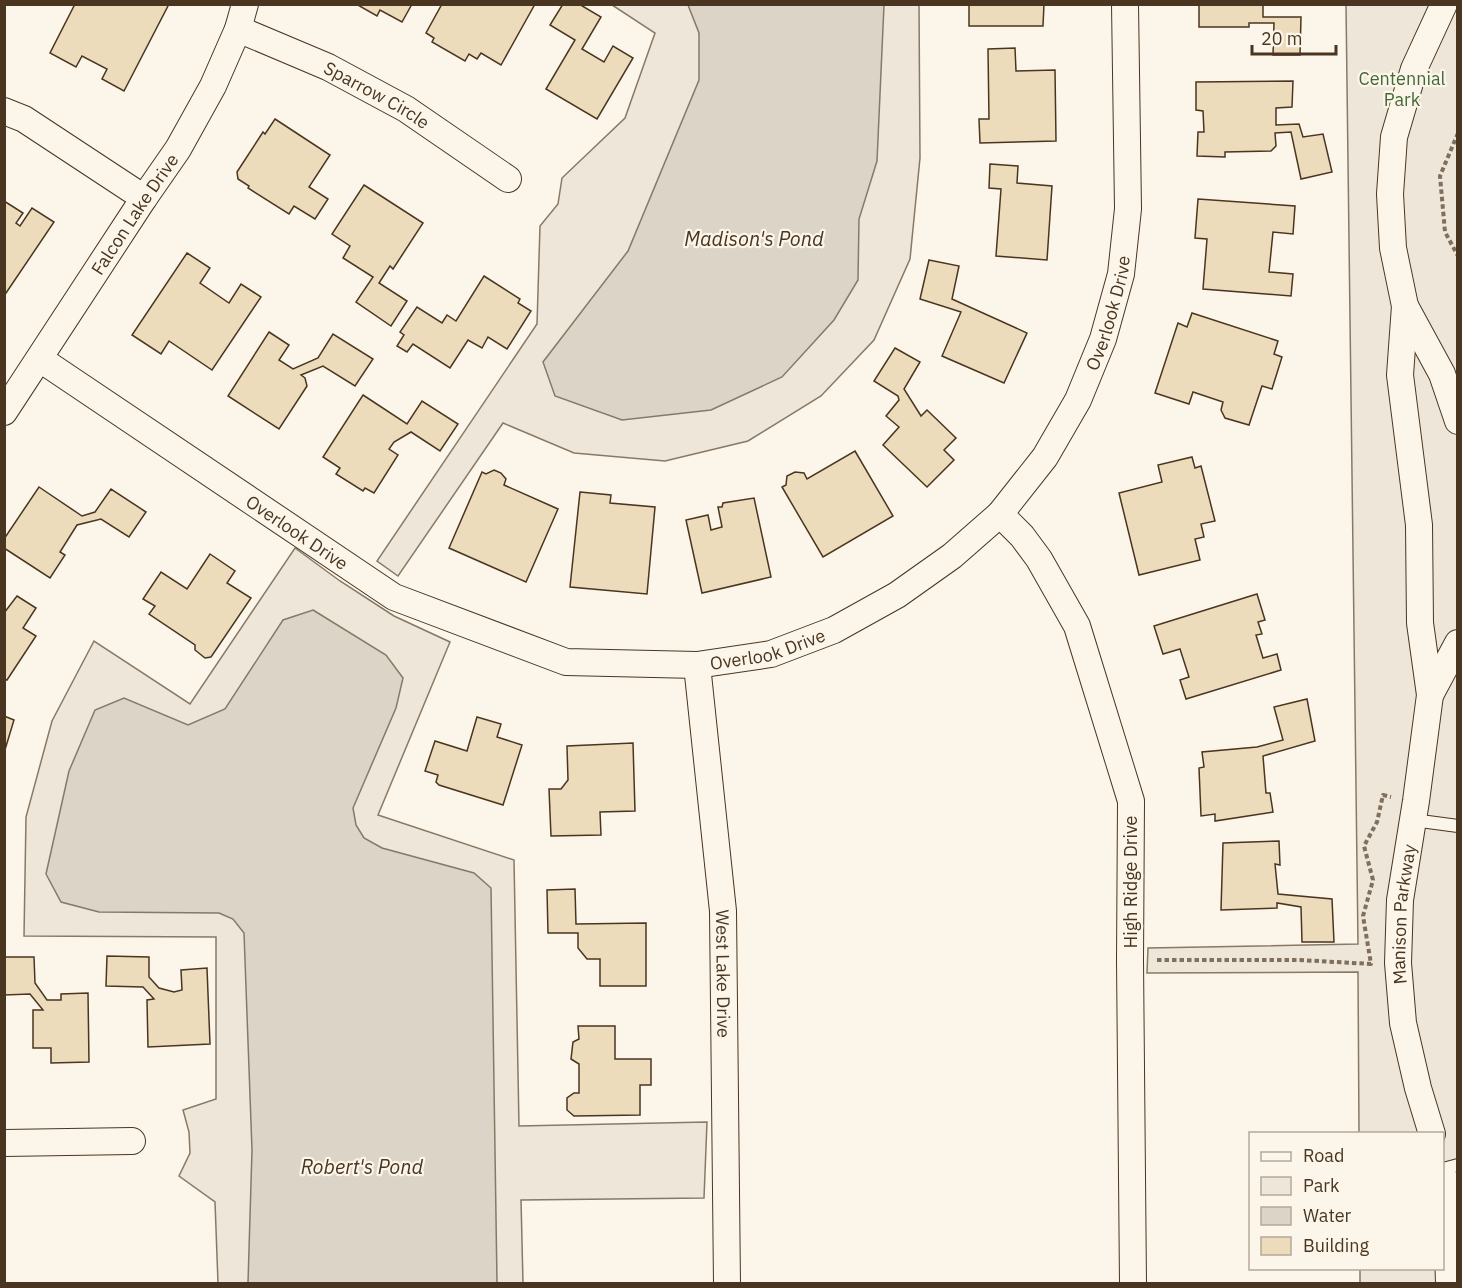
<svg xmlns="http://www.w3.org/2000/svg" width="1462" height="1288" viewBox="0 0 1462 1288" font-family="'IBM Plex Sans',sans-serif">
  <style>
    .green { fill: #ede6d9; stroke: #887966; stroke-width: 1.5 }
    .water { fill: #dcd4c6; stroke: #887966; stroke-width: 1.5 }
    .building { fill: #ecdcbc; stroke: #4a3520; stroke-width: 1.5 }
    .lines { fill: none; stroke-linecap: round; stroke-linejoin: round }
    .lane-casing { stroke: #4a3520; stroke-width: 14 }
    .street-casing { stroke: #4a3520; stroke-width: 28 }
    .path { stroke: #7f6f5c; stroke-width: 4; stroke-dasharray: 4.5 3; stroke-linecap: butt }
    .lane { stroke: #fbf6e9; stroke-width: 12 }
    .street { stroke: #fbf6e9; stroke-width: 26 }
    .labels { text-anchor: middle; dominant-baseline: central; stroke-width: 4.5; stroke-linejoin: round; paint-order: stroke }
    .park-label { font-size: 18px; fill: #436837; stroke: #fbf6e9 }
    .street-label { font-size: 18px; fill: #4a3520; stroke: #fbf6e9 }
    .water-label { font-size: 20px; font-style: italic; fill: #4a3520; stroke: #fbf6e9 }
  </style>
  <rect width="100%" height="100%" fill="#fbf6e9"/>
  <!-- green -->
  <g class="green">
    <path d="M612 5H919L920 158 910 259 874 340 821 396 748 441 665 461 574 453 503 423 398 576 377 561 537 324 540 226 558 204 562 178 625 118 655 33Z"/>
    <path d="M1346 5H1457V1283H1360V1269L1442 1268V1134L1359 1133 1358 972 1147 973 1148 948 1358 944Z"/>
    <path d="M295 548 340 581 394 616 450 642 378 815 514 860 519 1126 707 1122 704 1198 521 1200 523 1283H218L215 1202 179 1176 190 1153 189 1132 183 1110 216 1099V937L24 936 26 817 52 721 94 641 190 704Z"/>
  </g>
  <!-- water -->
  <g class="water">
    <path d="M688 5H884L877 161 859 219 858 280 834 320 782 377 711 410 622 420 555 396 543 362 628 251 699 80V33Z"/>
    <path d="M313 610 386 655 403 678 396 708 353 808 356 825 364 838 382 848 474 873 491 888 497 1283H248L252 1150 244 933 233 919 219 913 99 912 61 902 46 874 69 771 95 710 124 698 188 725 225 709 283 620Z"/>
  </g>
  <!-- building -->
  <g class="building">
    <path d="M75 4H169L124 91 102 79 107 69 82 56 76 67 50 53Z"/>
    <path d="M356 4H412L402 22 380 10 377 16Z"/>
    <path d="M442 4H535L501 65 481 53 477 59 469 54 465 61 432 42 434 38 426 33Z"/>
    <path d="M563 4H579L601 17 582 49 604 62 613 46 633 58 597 119 546 89 575 40 550 25Z"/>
    <path d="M969 4H1044L1043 26H969Z"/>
    <path d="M1199 4H1263V17H1301L1300 55H1273L1274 23H1249V27H1199Z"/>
    <path d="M1015 48 1016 71 1055 70 1056 141 980 143 979 119H989L988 49Z"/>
    <path d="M1293 81 1292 107 1276 108V125L1299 124 1303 137 1323 134 1332 172 1301 179 1291 132 1275 133 1276 146 1271 151 1225 152V157L1197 156 1198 132H1204L1203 111 1196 110V82Z"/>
    <path d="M275 119 330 155 309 187 328 199 315 219 294 206 289 214 248 188 249 186 238 179 237 172 263 132 265 134Z"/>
    <path d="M990 164 1018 166 1017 183 1052 186 1047 260 996 256 1001 189 989 188Z"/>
    <path d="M364 185 423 223 393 269 390 266 379 283 407 301 391 326 356 302 373 277 343 258 350 246 332 234Z"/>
    <path d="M1198 199 1295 206 1293 234 1273 232 1269 272 1293 274 1291 296 1203 289 1207 239 1195 238Z"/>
    <path d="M4 201 23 213 16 223 20 226 32 208 54 222 4 296Z"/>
    <path d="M187 253 210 268 200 283 229 303 241 284 261 297 212 370 169 341 161 354 132 335Z"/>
    <path d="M929 260 959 266 952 299 1027 333 1004 383 942 356 961 312 920 299Z"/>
    <path d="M484 276 520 299 518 303 531 311 507 349 488 337 482 348 468 340 450 368 413 344 407 352 397 346 404 335 400 332 417 307 442 323 447 315 456 321Z"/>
    <path d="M1192 313 1278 341 1274 354 1282 357 1272 389 1262 386 1249 425 1225 418 1221 410 1223 402 1193 392 1189 404 1155 393 1178 323 1187 327Z"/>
    <path d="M269 332 289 345 279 360 293 369 318 358 333 334 373 359 355 386 323 366 301 375 305 378 307 386 279 429 228 396Z"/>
    <path d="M895 348 920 362 904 389 921 416 927 410 956 438 944 450 954 460 927 487 883 445 899 427 886 416 899 400 898 396 874 381Z"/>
    <path d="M363 395 407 424 422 401 458 424 440 451 411 432 394 442 389 449 398 455 374 493 365 488 363 491 336 474 340 468 323 457Z"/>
    <path d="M855 451 893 516 823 557 782 487 786 485 787 476 795 472 804 473 807 479Z"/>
    <path d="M1192 457 1195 468 1201 466 1215 521 1201 524 1204 537 1195 539 1200 560 1139 575 1119 493 1162 482 1158 465Z"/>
    <path d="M494 470 501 473 506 479 504 485 558 509 526 582 449 548 482 472 486 474Z"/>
    <path d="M39 487 82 516 95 512 111 489 146 512 129 537 101 519 77 525 60 552 65 555 50 578 4 548V539Z"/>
    <path d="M580 492 611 495 610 503 655 507 647 594 570 587Z"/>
    <path d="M754 498 771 577 702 593 686 520 708 515 711 530 722 527 718 507H722L723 503Z"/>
    <path d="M210 554 235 571 227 583 251 598 211 657 205 658 195 650V645L149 614 155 606 143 599 161 572 187 589Z"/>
    <path d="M1257 594 1265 620 1258 622 1262 634 1256 635 1263 658 1277 654 1281 670 1186 699 1180 680 1189 677 1180 649 1163 654 1154 626Z"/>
    <path d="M17 596 36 608 23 628 36 636 7 680 4 679V613Z"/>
    <path d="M1307 699 1315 741 1263 756 1266 793H1270L1273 812 1215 821V814L1201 816 1199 768 1204 767 1202 752 1257 747 1283 740 1274 707Z"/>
    <path d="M4 716 14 720 4 753Z"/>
    <path d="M477 717 501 724 497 737 522 745 503 805 439 785 436 782 438 775 425 771 435 741 467 751Z"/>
    <path d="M633 743 635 811 600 812 601 835 551 836 549 789H561L568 780 567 746Z"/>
    <path d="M1279 841 1280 865 1275 864 1278 894 1332 899 1334 942H1302L1301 907 1277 903V908L1221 910 1223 843Z"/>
    <path d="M575 889 576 924 646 923V986H600V959H587L578 948V933H548L547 890Z"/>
    <path d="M107 956 149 957V977L159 988 174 992 182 990 181 970 207 968 210 1044 148 1047 147 1000 154 999 143 987 106 986Z"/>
    <path d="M4 957H34L35 983 47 1000H61V994L88 993 89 1062 51 1063V1048H33V1010H43L30 994 4 995Z"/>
    <path d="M578 1026H615V1059H651V1085H640V1115L574 1116 567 1110V1098L574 1093H579V1064L571 1059 573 1042 579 1039Z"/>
  </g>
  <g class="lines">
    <!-- lane casing -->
    <g class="lane-casing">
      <g id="lane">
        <path d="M1413 820 1458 826"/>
        <path d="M1443 1169 1458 1165"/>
      </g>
    </g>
    <!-- street casing -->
    <g class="street-casing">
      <g id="street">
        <path id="s1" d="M238 29 328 67 406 109 508 179"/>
        <path d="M4 111 24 119 144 198"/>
        <path d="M1405 306 1442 374 1458 421"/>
        <path id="s2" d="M40 359 394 597 566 662 697 665 771 654 834 630 897 595 952 556 1000 514 1045 457 1078 400 1103 339 1121 274 1128 209 1125 4"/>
        <path id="s3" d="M4 412 144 198 178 149 213 86 238 29 245 4"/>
        <path d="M1000 514 1022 536 1039 559 1077 626 1131 801 1130 960 1133 1284"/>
        <path id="s4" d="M697 665 723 911 727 1284"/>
        <path d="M1430 695 1458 643"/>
        <path id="s5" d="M1432 1134 1418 1088 1403 1023 1398 963 1400 900 1416 801 1430 695 1420 623 1419 525 1400 375 1405 306 1393 248 1390 194 1394 137 1414 69 1444 4"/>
        <path d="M4 1143 132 1141"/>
        <path d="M1446 1181 1449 1284"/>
      </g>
    </g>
    <!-- path -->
    <g class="path">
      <path d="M1458 133 1440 176 1445 232 1458 256"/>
      <path d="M1157 960H1300L1371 964 1363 916 1373 880 1364 846 1377 822 1383 795 1391 797"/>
    </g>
    <!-- lane -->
    <use href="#lane" class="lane"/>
    <!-- street -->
    <use href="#street" class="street"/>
  </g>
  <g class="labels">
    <!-- park labels -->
    <g class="park-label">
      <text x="1402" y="78">Centennial<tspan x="1402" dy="21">Park</tspan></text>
    </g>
    <!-- street labels -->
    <g class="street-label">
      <text stroke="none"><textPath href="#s1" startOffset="154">Sparrow Circle</textPath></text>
      <text stroke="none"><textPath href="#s3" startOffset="237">Falcon Lake Drive</textPath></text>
      <text stroke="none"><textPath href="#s2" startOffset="1318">Overlook Drive</textPath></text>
      <text stroke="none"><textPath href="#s2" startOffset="310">Overlook Drive</textPath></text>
      <text stroke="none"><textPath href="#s2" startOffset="814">Overlook Drive</textPath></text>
      <text transform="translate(1130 882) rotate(-90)">High Ridge Drive</text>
      <text stroke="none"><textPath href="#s5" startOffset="224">Manison Parkway</textPath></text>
      <text stroke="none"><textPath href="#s4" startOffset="310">West Lake Drive</textPath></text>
    </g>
    <!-- water labels -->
    <g class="water-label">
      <text x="754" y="238">Madison's Pond</text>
      <text x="362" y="1166">Robert's Pond</text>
    </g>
  </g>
  <!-- border -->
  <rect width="1462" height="1288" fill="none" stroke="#4a3520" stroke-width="12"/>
  <!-- legend -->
  <rect x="1249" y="1132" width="195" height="138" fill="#fbf6e9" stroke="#b4a999" stroke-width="1.5"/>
  <rect x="1261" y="1152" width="30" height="9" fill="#fbf6e9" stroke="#b4a999" stroke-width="1.5"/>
  <text x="1303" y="1162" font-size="18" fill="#4a3520">Road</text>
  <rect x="1261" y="1177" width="30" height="18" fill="#ede6d9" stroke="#b4a999" stroke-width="1.5"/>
  <text x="1303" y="1192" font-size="18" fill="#4a3520">Park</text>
  <rect x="1261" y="1207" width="30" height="18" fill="#dcd4c6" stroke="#b4a999" stroke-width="1.5"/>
  <text x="1303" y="1222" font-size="18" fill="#4a3520">Water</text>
  <rect x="1261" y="1237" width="30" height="18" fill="#ecdcbc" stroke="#b4a999" stroke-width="1.5"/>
  <text x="1303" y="1252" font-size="18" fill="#4a3520">Building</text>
  <!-- scale -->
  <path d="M1252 45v9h84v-9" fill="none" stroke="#4a3520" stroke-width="3"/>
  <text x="1261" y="45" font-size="18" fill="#4a3520" stroke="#fbf6e9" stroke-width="4.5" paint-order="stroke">20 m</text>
</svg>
